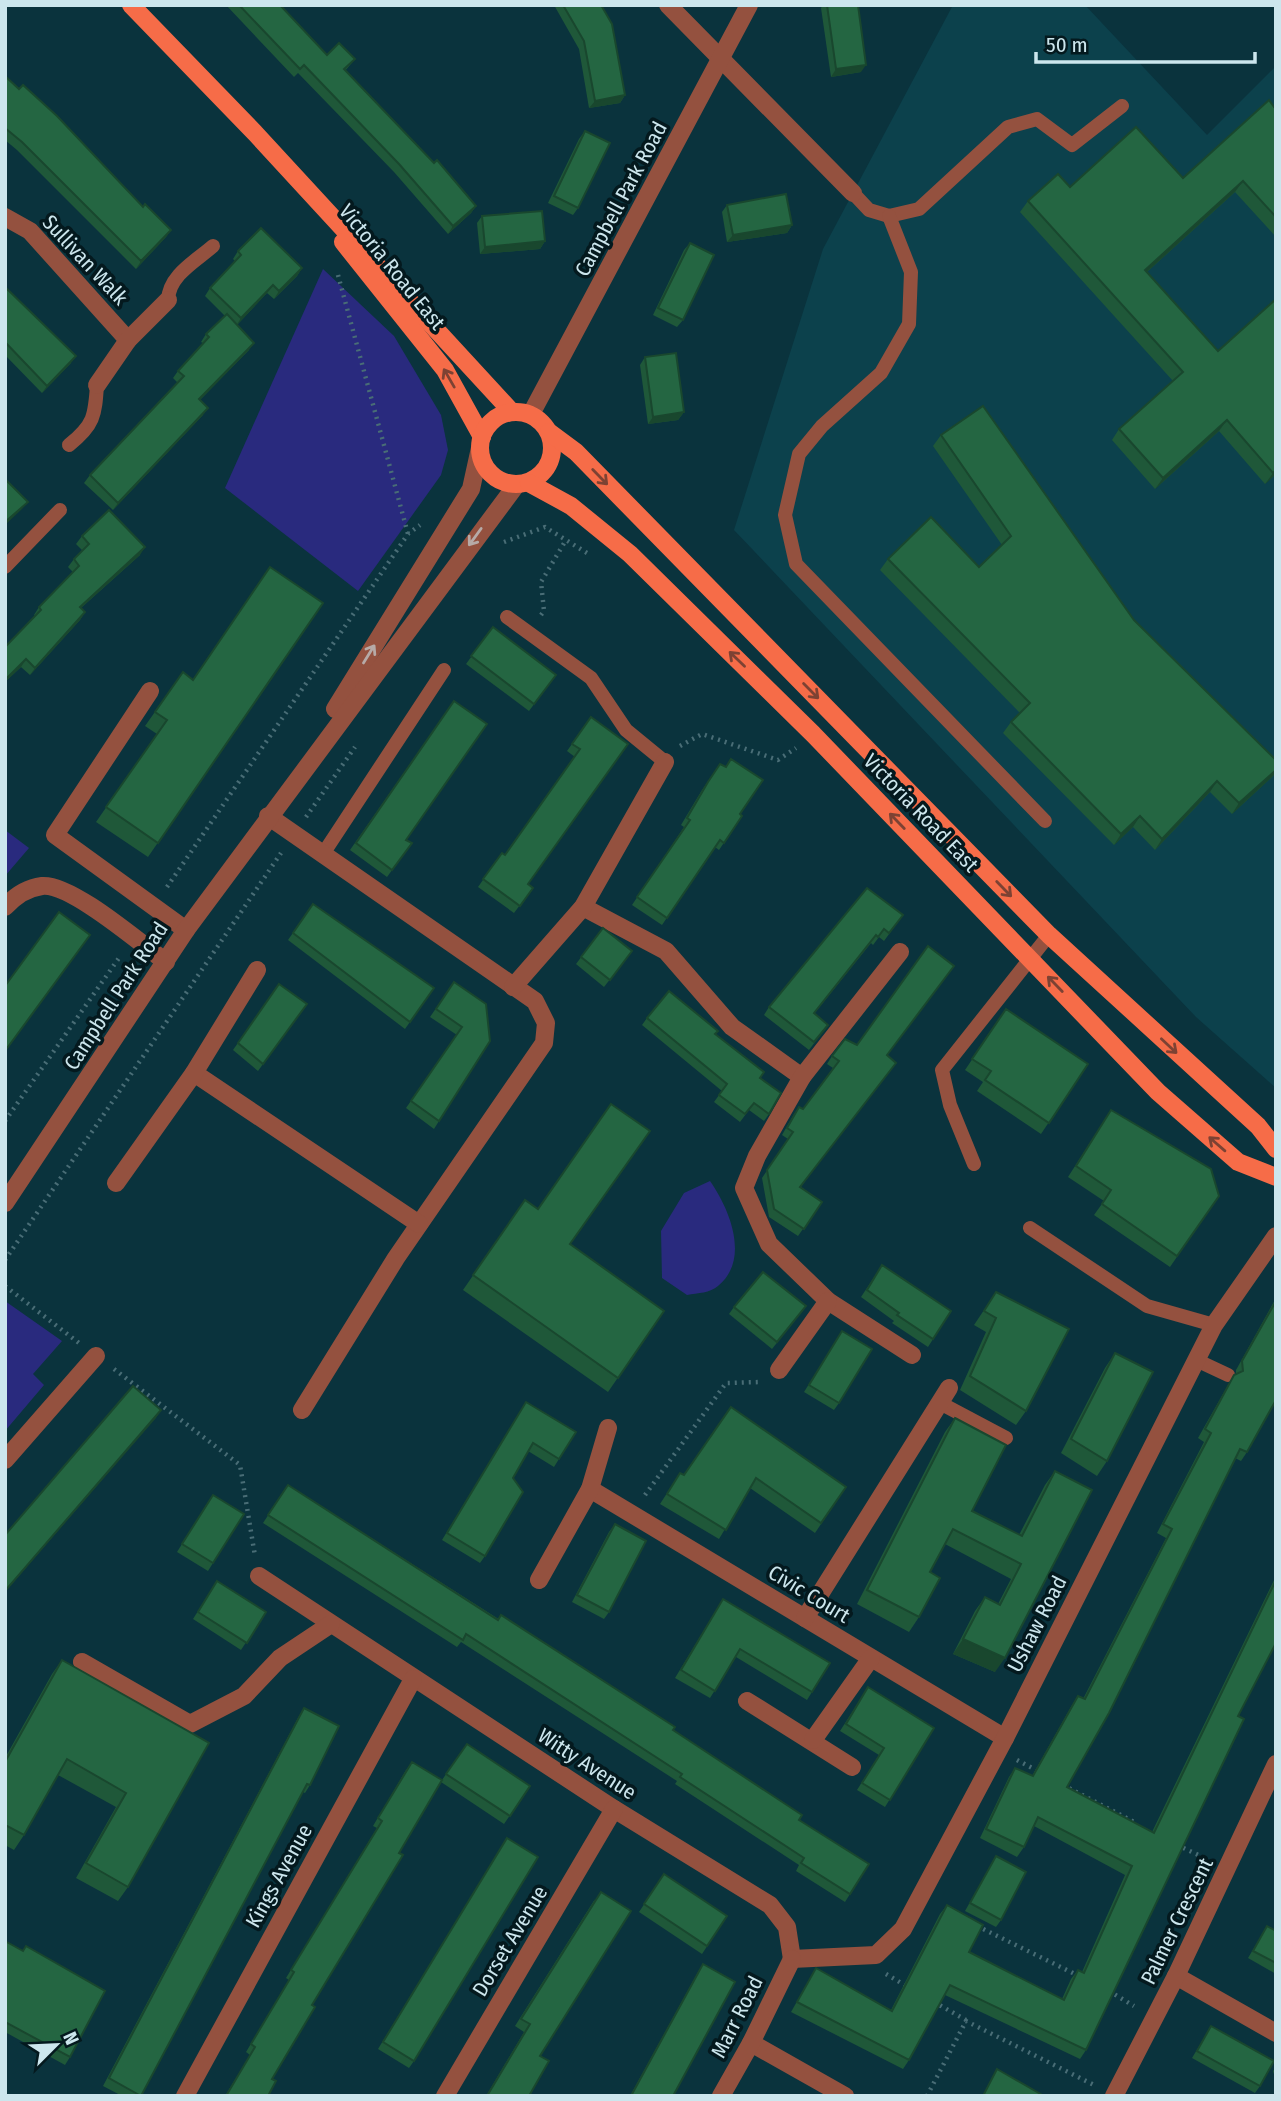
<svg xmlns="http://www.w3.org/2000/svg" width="1281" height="2101" viewBox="0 0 1281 2101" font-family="'Fira Sans Condensed',sans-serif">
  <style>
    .built { fill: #0c414c }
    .green { fill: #292a7e }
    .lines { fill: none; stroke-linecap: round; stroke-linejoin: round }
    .path { stroke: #496d76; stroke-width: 4.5; stroke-dasharray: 2 5; stroke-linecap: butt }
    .service { stroke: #94513f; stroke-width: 14 }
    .minor { stroke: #94513f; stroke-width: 18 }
    .tertiary { stroke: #94513f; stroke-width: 18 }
    .primary { stroke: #f66c48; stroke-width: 18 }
    .wall { fill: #1f5839 }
    .shaded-wall { fill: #19472e }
    .building { fill: #246642; stroke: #19472e; stroke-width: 2 }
    .oneway { stroke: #7d4233 }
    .oneway2 { stroke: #b6aaa7 }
    .labels { text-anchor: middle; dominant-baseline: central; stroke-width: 7; stroke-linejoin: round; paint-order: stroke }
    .street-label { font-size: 21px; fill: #cce6ed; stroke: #04191e }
  </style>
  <rect width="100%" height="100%" fill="#0a333d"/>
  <!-- built -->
  <path class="built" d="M953 5H1085L1207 135 1276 66V1088L1196 1017 734 530 823 249Z"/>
  <!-- green -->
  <g class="green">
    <path d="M323 269 394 336 441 415 448 450 441 475 358 591 225 488Z"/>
    <path d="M5 830 29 848 5 876Z"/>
    <path d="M710 1181C729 1208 751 1259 718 1286 710 1293 698 1293 687 1295L662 1278 661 1231 684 1193Z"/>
    <path d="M5 1301 62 1341 33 1374 44 1385 5 1431Z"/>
  </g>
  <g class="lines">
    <!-- path -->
    <g class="path">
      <path d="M338 275 408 534"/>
      <path d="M504 542 545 527 587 553"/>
      <path d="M541 615 544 611 541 582 566 540"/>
      <path d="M680 746 702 734 778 760 796 748"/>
      <path d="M306 817 355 747"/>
      <path d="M167 887 408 534 420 525"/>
      <path d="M5 1121 121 955"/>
      <path d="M5 1260 281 853"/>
      <path d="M5 1286 79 1343"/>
      <path d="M114 1369 240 1465 255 1556"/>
      <path d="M645 1495 726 1383 761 1382"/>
      <path d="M1017 1760 1040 1772"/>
      <path d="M1063 1785 1136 1823"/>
      <path d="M1177 1845 1207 1859"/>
      <path d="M977 1926 1079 1976"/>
      <path d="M886 1974 908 1987"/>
      <path d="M1109 1991 1134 2006"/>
      <path d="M934 2002 966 2020"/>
      <path d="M927 2096 966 2021 1096 2086"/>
    </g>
    <!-- service -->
    <g class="service">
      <path d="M853 193 869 210 889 216 919 209 1008 127 1037 119 1072 145 1122 106"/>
      <path d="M889 216 911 272 909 324 881 373 822 426 799 454 785 515 796 564 1045 821"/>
      <path d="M168 300C169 275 196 261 213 246"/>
      <path d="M69 445C94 425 95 416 97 385"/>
      <path d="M5 567 60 510"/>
      <path d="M507 617 591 678 626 730 665 762"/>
      <path d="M323 854 444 670"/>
      <path d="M974 1164 950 1105 942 1070 1049 935"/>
      <path d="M1030 1228 1147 1306 1214 1325"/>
      <path d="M1196 1360 1228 1375"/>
      <path d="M940 1403 1006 1438"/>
    </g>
    <!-- minor -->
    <g class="minor">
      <path d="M668 5 853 193"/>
      <path d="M5 217 30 231 128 340"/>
      <path d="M97 385 128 340 168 300"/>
      <path d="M531 414 749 5"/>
      <path d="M150 691 55 835 186 930"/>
      <path d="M268 816 535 1001 546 1023 544 1043 396 1258 302 1410"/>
      <path d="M5 907C15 896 26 888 42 886 71 883 141 944 166 962"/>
      <path d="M583 907 666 951 732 1027 802 1077"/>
      <path d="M900 952 802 1077 757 1156 744 1188 769 1244 828 1301 912 1355"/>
      <path d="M513 987 583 907 665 762"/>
      <path d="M194 1073 419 1224"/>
      <path d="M116 1183 194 1073 257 970"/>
      <path d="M779 1370 828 1301"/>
      <path d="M5 1460 96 1356"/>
      <path d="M590 1489 1005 1738"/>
      <path d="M259 1576 614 1809 770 1905 787 1927 792 1959"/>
      <path d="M539 1580 590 1489 608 1428"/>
      <path d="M805 1618 949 1388"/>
      <path d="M82 1662 190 1724 244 1696 280 1658 331 1624"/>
      <path d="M747 1701 852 1767"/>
      <path d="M813 1740 871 1658"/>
      <path d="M792 1959 876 1955 903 1929 1005 1738 1214 1325 1276 1236"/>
      <path d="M1176 1976 1276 2033"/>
      <path d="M751 2043 845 2096"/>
      <path d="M185 2096 413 1679"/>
      <path d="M445 2096 614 1809"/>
      <path d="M721 2096 751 2043 792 1959"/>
      <path d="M1114 2096 1176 1976 1276 1764"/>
    </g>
    <!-- tertiary -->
    <g class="tertiary">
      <path d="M335 709 471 489 480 448"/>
      <path d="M5 1203 186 930 517 484"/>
    </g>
    <!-- primary -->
    <g class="primary">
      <path d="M131 5 255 133 511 411"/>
      <path d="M343 242 445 370 482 437"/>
      <circle cx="516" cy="448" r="36"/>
      <path d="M549 432 576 452 1049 935 1258 1126 1276 1149"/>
      <path d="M529 483 571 506 630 554 813 734 1158 1092 1238 1162 1276 1177"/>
    </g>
  </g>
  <!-- wall -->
  <g class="wall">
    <path d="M226 5H280L327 55 355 59 345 71 476 206 471 213 448 234 394 172 298 73 294 77Z"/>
    <path d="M554 5H601L625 95 620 103 589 108 579 49Z"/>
    <path d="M823 5H858L861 72 831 77 821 8Z"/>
    <path d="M5 76 143 207 171 230 166 237 136 269 17 150 5 140Z"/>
    <path d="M1276 106V237L1235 192 1147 272 1276 474 1265 484 1219 431 1155 489 1112 440 1119 429 1173 381 1020 212 1028 201 1070 187 1183 178Z"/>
    <path d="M585 131 578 208 573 215 548 203 579 139Z"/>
    <path d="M727 205 792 225 787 233 727 242 722 212Z"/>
    <path d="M482 216 545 241 540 249 480 254 477 223Z"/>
    <path d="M690 243 683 320 677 327 653 315 684 250Z"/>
    <path d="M238 251 302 268 297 276 274 299 267 293 237 325 249 350 200 400 203 415 113 510 84 483 90 475 178 383 173 378 178 371 203 343 201 342 206 334 225 316 205 296 210 288 235 261 233 259Z"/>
    <path d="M5 287 71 363 42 393 5 355Z"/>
    <path d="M645 357 684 412 678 420 648 424 640 365Z"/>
    <path d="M941 435 1134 620 1276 760V772L1273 776 1232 814 1210 792 1155 850 1133 827 1114 845 1003 733 1011 722 1020 713 880 570 888 559 979 567 1002 545 933 446Z"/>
    <path d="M82 536 140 555 81 608 85 612 80 620 30 675 21 667 5 682V643L7 645 35 616 34 615 39 607 73 572 68 567 74 559 83 551 76 544Z"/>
    <path d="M323 603 148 857 96 822 157 734 145 726 183 672 193 680Z"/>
    <path d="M493 627 556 675 529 711 466 664Z"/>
    <path d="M454 701 406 840 412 843 387 877 350 850Z"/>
    <path d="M591 717 628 744 528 884 533 888 514 913 478 887 502 853 505 855 575 757 567 751Z"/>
    <path d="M720 764 740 814 742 816 719 850 715 847 662 925 632 905 684 827 681 825 702 790Z"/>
    <path d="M313 904 434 988 405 1029 288 940Z"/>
    <path d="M903 915 884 941 879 937 873 945 871 943 814 1014 828 1025 809 1050 764 1015 769 1007Z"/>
    <path d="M603 928 632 951 604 987 576 964Z"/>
    <path d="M454 982 486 1004 439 1121 434 1129 406 1108 457 1035 430 1017Z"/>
    <path d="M279 984 307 1004 258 1071 233 1050Z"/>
    <path d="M1006 1009 1088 1064 1041 1134 977 1091 983 1082 965 1070Z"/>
    <path d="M647 1018 715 1035 760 1078 769 1114 764 1121 749 1110 740 1122 714 1102 722 1091 642 1025Z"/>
    <path d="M857 1045 887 1056 801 1187 822 1202 798 1236 769 1217 762 1178 788 1139 782 1135 794 1114 799 1107 803 1109 833 1068 827 1064 832 1056Z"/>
    <path d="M1111 1110 1219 1196 1170 1267 1094 1215 1104 1201 1068 1177Z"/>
    <path d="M525 1200 570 1244 664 1311 608 1392 463 1290Z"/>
    <path d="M882 1265 951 1311 928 1347 892 1323 894 1321 861 1297Z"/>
    <path d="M996 1292 1026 1411 1016 1425 960 1390 986 1332 974 1325Z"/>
    <path d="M1276 1298V1400L1247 1452 1241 1461 1235 1458 1067 1787 1152 1832 1276 1576V1643L1238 1716 1086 2050 1080 2059 945 1995 909 2060 903 2069 791 2012 816 1968 891 2010 940 1914 947 1905 969 1952 1062 1999 1071 1979 1078 1970 1082 1972 1125 1875 1034 1826 1024 1847 1017 1857 980 1838 1009 1777 1015 1768 1032 1776 1072 1705 1078 1696 1083 1699 1166 1538 1157 1533 1204 1442 1198 1438 1228 1385 1236 1374V1370Z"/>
    <path d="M734 1307 800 1314 772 1349 729 1314Z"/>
    <path d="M842 1331 839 1403 834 1410 804 1392Z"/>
    <path d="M1115 1353 1107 1461 1097 1476 1061 1453 1105 1368Z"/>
    <path d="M526 1402 559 1459 554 1467 528 1451 513 1478 485 1556 480 1563 442 1540Z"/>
    <path d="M731 1407 846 1487 815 1533 750 1488 719 1539 660 1504 680 1473 684 1475Z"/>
    <path d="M955 1418 972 1511 1019 1535 1045 1485 1055 1471 995 1672 953 1654 975 1611 985 1597 998 1604 1011 1579 945 1544 930 1572 919 1617 909 1632 857 1604 945 1432Z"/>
    <path d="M288 1485 673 1730 799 1820 869 1864 845 1902 796 1871 799 1865 675 1784 677 1781 461 1642 457 1647 263 1523Z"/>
    <path d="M208 1502 213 1563 208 1571 177 1552Z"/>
    <path d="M615 1524 609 1612 604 1619 572 1602 609 1532Z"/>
    <path d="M217 1581 266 1612 241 1650 193 1619Z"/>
    <path d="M723 1599 812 1692 807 1700 736 1657 710 1698 675 1678Z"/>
    <path d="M62 1660 209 1743 128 1887 118 1901 76 1878 116 1807 58 1775 24 1835 14 1850 5 1845V1758L52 1674Z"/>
    <path d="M863 1695 934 1728 885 1807 857 1790 879 1755 840 1731Z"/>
    <path d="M304 1708 310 1785 305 1793 303 1792 141 2096H122L103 2086 299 1716Z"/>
    <path d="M467 1744 530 1786 504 1824 441 1782 399 1853 312 2005 272 2079 268 2096H225L250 2055 246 2052 289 1980 286 1978 377 1828 373 1826 406 1770 412 1762 442 1780Z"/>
    <path d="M507 1838 414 2061 409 2068 378 2049Z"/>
    <path d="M996 1856 1001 1920 996 1927 965 1911Z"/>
    <path d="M664 1874 727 1916 702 1954 639 1912Z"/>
    <path d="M595 1899 540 2056 529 2096H486L524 2032 515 2026Z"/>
    <path d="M1267 1926 1276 1931V1974L1248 1958Z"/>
    <path d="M5 1941 23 1951 26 1946 70 2057 65 2065 5 2032Z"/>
    <path d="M703 1964 673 2096H630L698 1972Z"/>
    <path d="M1211 2026 1260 2086 1255 2093 1192 2058Z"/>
    <path d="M1276 2067V2081L1273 2071Z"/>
  </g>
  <!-- shaded-wall -->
  <g class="shaded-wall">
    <path d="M866 65 861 72 831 77 836 69Z"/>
    <path d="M625 95 620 103 589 108 595 101Z"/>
    <path d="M1243 181 1235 192 1137 281 1145 270Z"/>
    <path d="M476 206 471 213 448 234 453 226Z"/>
    <path d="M792 225 787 233 727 242 733 235Z"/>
    <path d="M171 230 166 237 136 269 141 261Z"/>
    <path d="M545 241 540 249 480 254 485 247Z"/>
    <path d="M302 268 297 276 274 299 279 291Z"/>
    <path d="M273 285 267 293 236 326 241 318Z"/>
    <path d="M254 343 249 350 193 407 199 399Z"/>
    <path d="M76 356 71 363 42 393 47 386Z"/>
    <path d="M208 408 203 415 113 510 118 503Z"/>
    <path d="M684 412 678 420 648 424 653 417Z"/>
    <path d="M1227 420 1219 431 1155 489 1163 478Z"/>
    <path d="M1276 470V474L1265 484 1273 473Z"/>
    <path d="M28 502 22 509 5 525V522Z"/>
    <path d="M145 547 140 555 74 614 80 607Z"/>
    <path d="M85 612 80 620 30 675 35 668Z"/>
    <path d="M26 659 21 667 5 682V680Z"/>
    <path d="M1276 770V772L1273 776 1232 814 1239 803Z"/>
    <path d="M1217 781 1210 792 1155 850 1162 839Z"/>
    <path d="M1140 816 1133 827 1114 845 1121 834Z"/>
    <path d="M161 1410 156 1418 5 1592V1591Z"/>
    <path d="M963 1639 1005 1658 995 1672 953 1654Z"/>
  </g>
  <!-- building -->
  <g class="building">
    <path d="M239 5H280L327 55 339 43 355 59 344 69 434 163 437 160 476 206 453 226 399 164 304 65 300 69Z"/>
    <path d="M563 5H601L612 24 625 95 595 101 584 41Z"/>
    <path d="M827 5H858L866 65 836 69Z"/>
    <path d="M5 76 19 89 23 85 57 116 143 207 145 204 171 230 141 261 22 142 5 128Z"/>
    <path d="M1269 100 1274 107 1276 106V217L1243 181 1145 270 1218 351 1276 299V470L1273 473 1227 420 1163 478 1119 429 1183 372 1028 201 1058 174 1070 187 1136 127 1183 178Z"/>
    <path d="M585 131 610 143 578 208 554 196Z"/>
    <path d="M786 194 792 225 733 235 727 205Z"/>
    <path d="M542 211 545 241 485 247 482 216Z"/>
    <path d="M261 228 302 268 279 291 273 285 241 318 210 288 241 255 238 251Z"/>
    <path d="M690 243 714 255 683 320 658 308Z"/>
    <path d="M5 287 76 356 47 386 5 342Z"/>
    <path d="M227 314 254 343 199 399 208 408 118 503 90 475 184 376 178 371 209 337 206 334Z"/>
    <path d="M676 353 684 412 653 417 645 357Z"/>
    <path d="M983 406 1134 620 1276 760V770L1239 803 1217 781 1162 839 1140 816 1121 834 1011 722 1030 703 888 559 931 517 979 567 1011 536 941 435Z"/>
    <path d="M5 479 28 502 5 522Z"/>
    <path d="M109 510 145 547 80 607 85 612 35 668 26 659 5 680V643L7 645 41 610 39 607 79 566 74 559 89 544 82 536Z"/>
    <path d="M270 567 323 603 158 843 106 807 167 720 155 712 183 672 193 680Z"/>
    <path d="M493 627 556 675 534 704 471 656Z"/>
    <path d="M454 701 487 724 406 840 412 843 392 870 356 843Z"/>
    <path d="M591 717 628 744 528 884 533 888 520 906 483 879 502 853 505 855 580 749 572 744Z"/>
    <path d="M731 759 763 780 740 814 742 816 724 843 720 840 667 918 637 897 690 820 687 818 708 782 720 764 726 767Z"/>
    <path d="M867 888 903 915 889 933 884 929 878 937 876 935 814 1013 828 1025 814 1042 769 1007Z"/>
    <path d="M313 904 434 988 410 1022 293 933Z"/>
    <path d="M59 912 90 935 5 1051V986Z"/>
    <path d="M603 928 632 951 610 980 581 957Z"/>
    <path d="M928 946 954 966 887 1055 896 1063 800 1187 822 1202 804 1229 774 1209 767 1170 793 1132 787 1128 799 1107 803 1109 839 1061 832 1056 845 1039 857 1045Z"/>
    <path d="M454 982 486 1004 490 1041 439 1121 411 1101 462 1027 436 1009Z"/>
    <path d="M279 984 307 1004 263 1064 238 1043Z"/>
    <path d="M669 991 718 1031 715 1034 764 1072 760 1078 781 1093 769 1114 754 1103 745 1114 719 1095 727 1084 647 1018Z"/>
    <path d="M1006 1009 1088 1064 1049 1123 985 1080 991 1071 972 1059Z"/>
    <path d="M611 1104 650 1131 570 1244 664 1311 618 1378 473 1275 525 1200 538 1209Z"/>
    <path d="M1111 1110 1211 1169 1219 1196 1177 1256 1102 1204 1111 1190 1076 1166Z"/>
    <path d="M882 1265 951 1311 933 1339 897 1315 899 1313 867 1290Z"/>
    <path d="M763 1272 806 1306 777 1342 734 1307Z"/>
    <path d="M996 1292 1069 1329 1026 1411 970 1376 996 1318 984 1311Z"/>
    <path d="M1276 1301V1400L1247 1452 1240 1449 1109 1713 1067 1787 1154 1833 1276 1580V1643L1238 1716 1244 1719 1086 2050 950 1985 909 2060 797 2002 816 1968 892 2011 947 1905 983 1925 969 1952 1064 2000 1078 1970 1084 1973 1132 1866 1038 1817 1024 1847 986 1829 1015 1768 1033 1776 1078 1696 1085 1699 1172 1529 1163 1524 1211 1433 1205 1429 1234 1375 1243 1371 1242 1361Z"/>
    <path d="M842 1331 872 1349 839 1403 809 1385Z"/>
    <path d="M1115 1353 1153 1372 1107 1461 1071 1439Z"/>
    <path d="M133 1386 161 1410 5 1591V1535Z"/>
    <path d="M526 1402 576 1432 559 1459 533 1443 513 1478 523 1492 485 1556 447 1533Z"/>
    <path d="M731 1407 846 1487 821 1523 756 1478 726 1530 667 1494 680 1473 684 1475Z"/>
    <path d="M955 1418 1006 1445 972 1511 1022 1536 1055 1471 1092 1490 1005 1658 963 1639 985 1597 1000 1605 1021 1564 953 1529 930 1572 940 1578 919 1617 867 1590Z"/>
    <path d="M288 1485 498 1620 501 1615 675 1727 673 1730 802 1815 799 1820 869 1864 850 1894 801 1863 804 1858 680 1777 682 1774 466 1634 463 1640 268 1515Z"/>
    <path d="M213 1495 244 1514 213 1563 182 1544Z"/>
    <path d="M615 1524 646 1541 609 1612 577 1595Z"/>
    <path d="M217 1581 266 1612 247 1643 198 1612Z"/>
    <path d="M723 1599 830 1663 812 1692 740 1649 715 1691 681 1670Z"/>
    <path d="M62 1660 209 1743 128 1887 86 1863 126 1793 67 1759 24 1835 5 1825V1762Z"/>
    <path d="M868 1687 934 1728 890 1800 862 1783 884 1748 846 1724Z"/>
    <path d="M304 1708 339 1726 310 1785 307 1784 141 2096 109 2078Z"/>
    <path d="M467 1744 530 1786 510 1816 446 1774Z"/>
    <path d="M412 1762 442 1780 399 1853 403 1855 312 2005 315 2007 272 2079 276 2081 268 2096H226L255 2047 251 2044 294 1972 291 1970 382 1821 378 1818Z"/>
    <path d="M507 1838 538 1857 414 2061 383 2042Z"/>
    <path d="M996 1856 1026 1872 1001 1920 970 1903Z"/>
    <path d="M664 1874 727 1916 707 1946 644 1904Z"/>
    <path d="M601 1892 631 1911 540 2056 549 2061 529 2096H487L530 2024 521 2019Z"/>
    <path d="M1267 1926 1276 1931V1963L1253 1951Z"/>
    <path d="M5 1941 23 1951 26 1946 105 1991 70 2057 5 2022Z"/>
    <path d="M703 1964 735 1982 673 2096H631Z"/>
    <path d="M1211 2026 1274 2061 1260 2086 1197 2051Z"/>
    <path d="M997 2069 1044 2096H983Z"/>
  </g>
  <!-- one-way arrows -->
  <defs><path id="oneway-shaft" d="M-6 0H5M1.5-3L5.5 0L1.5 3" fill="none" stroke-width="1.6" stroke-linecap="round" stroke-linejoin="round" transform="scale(1.75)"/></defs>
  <g class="oneway">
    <use href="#oneway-shaft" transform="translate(449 378) rotate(-120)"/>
    <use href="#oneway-shaft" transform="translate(600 477) rotate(46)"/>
    <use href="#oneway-shaft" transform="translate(737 659) rotate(-136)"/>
    <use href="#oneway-shaft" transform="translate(811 691) rotate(45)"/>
    <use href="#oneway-shaft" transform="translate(897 821) rotate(-134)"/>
    <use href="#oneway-shaft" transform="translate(1004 889) rotate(46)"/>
    <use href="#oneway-shaft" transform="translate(1055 984) rotate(-134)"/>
    <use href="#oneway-shaft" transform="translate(1169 1046) rotate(43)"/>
    <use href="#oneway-shaft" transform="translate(1217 1144) rotate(-139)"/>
  </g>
  <g class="oneway2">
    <use href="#oneway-shaft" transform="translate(475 537) rotate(126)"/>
    <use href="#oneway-shaft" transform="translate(369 654) rotate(-58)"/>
  </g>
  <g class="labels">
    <!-- street labels -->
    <g class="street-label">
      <text transform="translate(621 199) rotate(-62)">Campbell Park Road</text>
      <text transform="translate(85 260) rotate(47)">Sullivan Walk</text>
      <text transform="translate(392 267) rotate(51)">Victoria Road East</text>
      <text transform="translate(921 813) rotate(46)">Victoria Road East</text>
      <text transform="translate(116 996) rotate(-57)">Campbell Park Road</text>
      <text transform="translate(809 1594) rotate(31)">Civic Court</text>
      <text transform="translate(1037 1624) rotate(-63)">Ushaw Road</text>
      <text transform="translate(587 1764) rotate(33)">Witty Avenue</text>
      <text transform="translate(279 1876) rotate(-61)">Kings Avenue</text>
      <text transform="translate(1177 1921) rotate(-64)">Palmer Crescent</text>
      <text transform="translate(510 1941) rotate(-59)">Dorset Avenue</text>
      <text transform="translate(737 2017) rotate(-63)">Marr Road</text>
    </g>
  </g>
  <!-- border -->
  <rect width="1281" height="2101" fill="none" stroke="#cce6ed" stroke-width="14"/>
  <!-- north arrow -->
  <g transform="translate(56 2045) rotate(66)" stroke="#04191e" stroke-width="5" paint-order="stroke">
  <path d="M0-5L12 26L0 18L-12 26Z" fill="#cce6ed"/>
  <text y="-10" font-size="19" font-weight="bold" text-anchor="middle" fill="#cce6ed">N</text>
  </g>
  <!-- scale -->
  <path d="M1036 52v10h219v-10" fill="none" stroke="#cce6ed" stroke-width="3.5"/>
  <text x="1046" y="52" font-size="21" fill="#cce6ed" stroke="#04191e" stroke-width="5" paint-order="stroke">50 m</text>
</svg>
